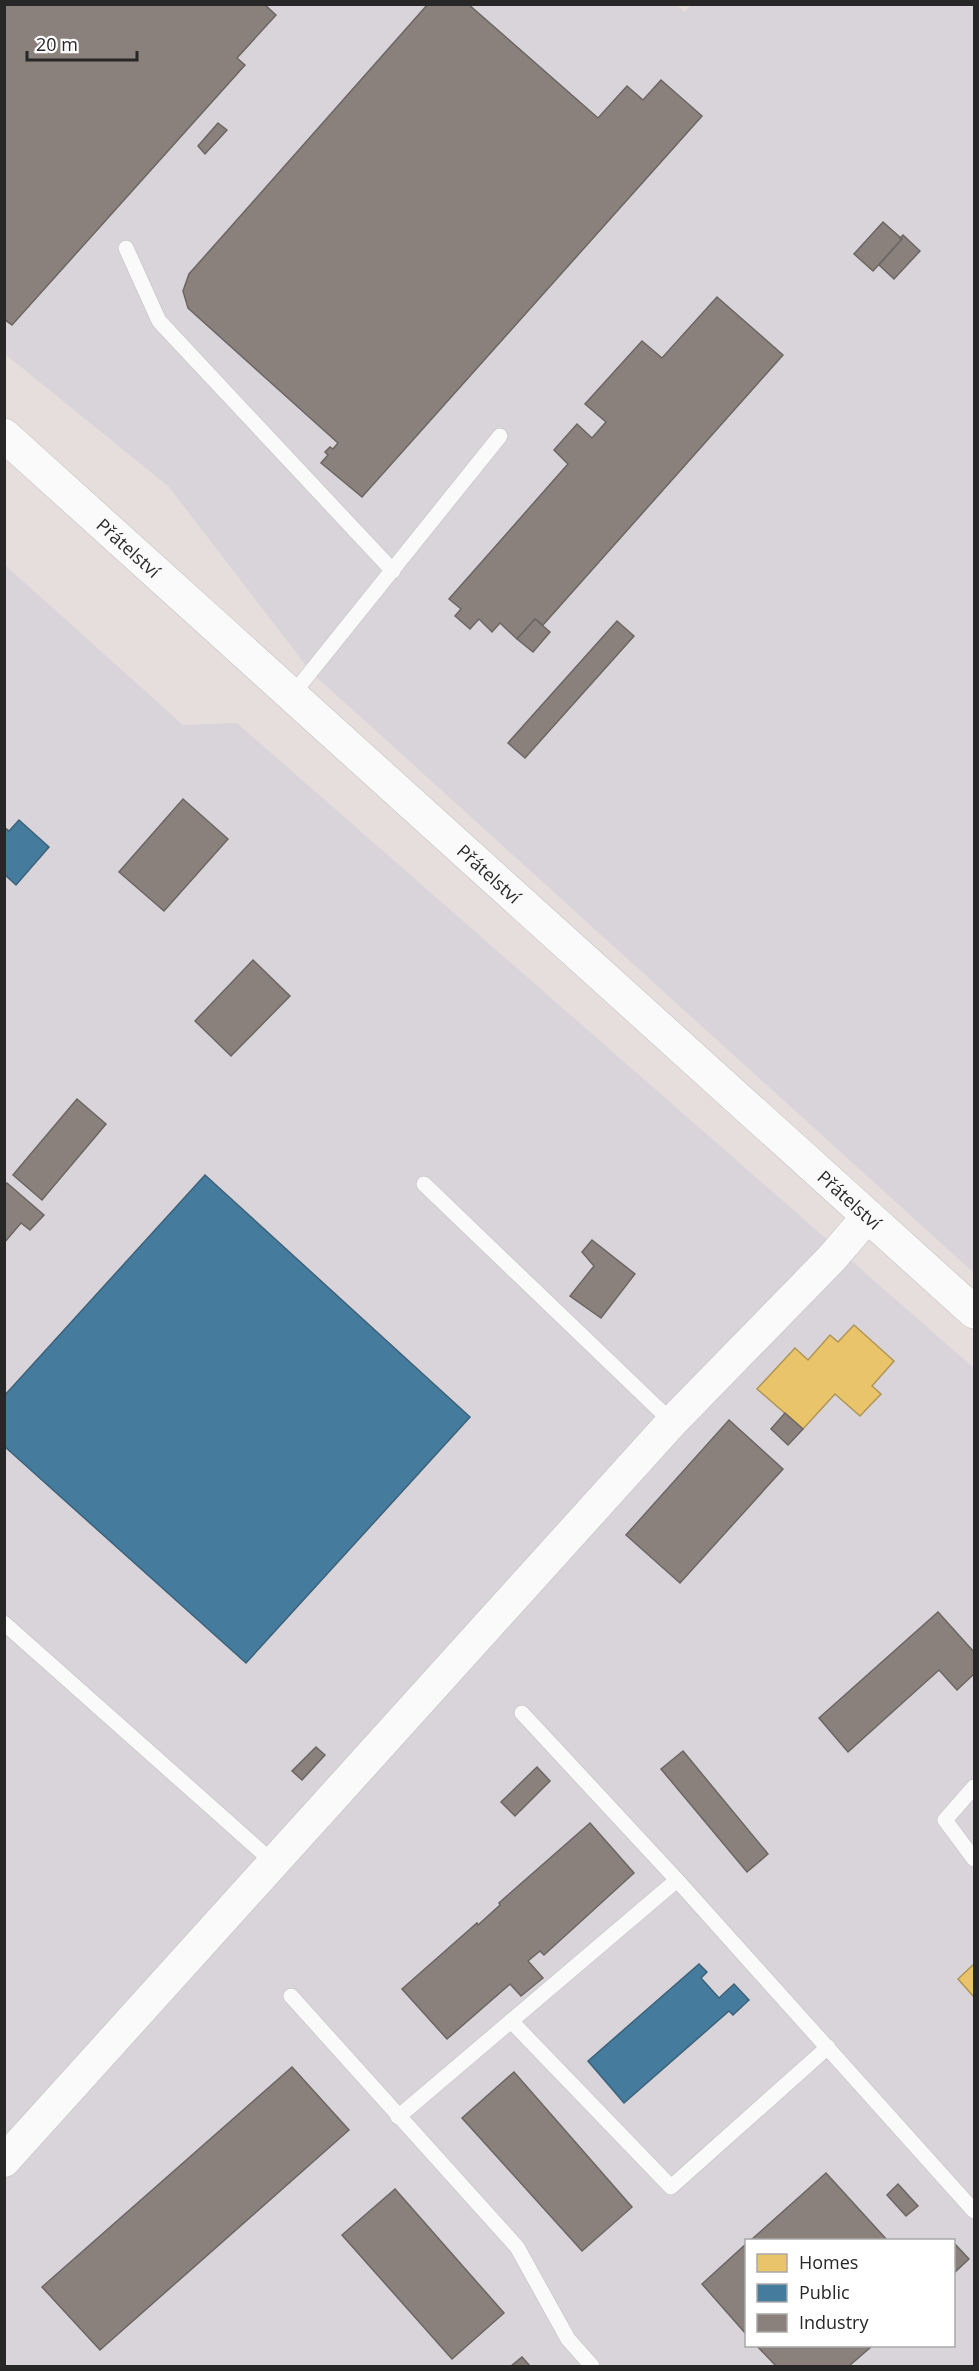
<svg xmlns="http://www.w3.org/2000/svg" width="979" height="2371" viewBox="0 0 979 2371" font-family="'Open Sans',sans-serif">
  <style>
    .industrial { fill: #d8d4d9; fill-rule: evenodd }
    .homes { fill: #e9c46a; stroke: #af9556; stroke-width: 1.5 }
    .public { fill: #457b9d; stroke: #3c627a; stroke-width: 1.5 }
    .industry { fill: #8a817c; stroke: #6c6662; stroke-width: 1.5 }
    .lines { fill: none; stroke-linecap: round; stroke-linejoin: round }
    .lane-casing { stroke: #bfbebe; stroke-width: 16 }
    .street-casing { stroke: #bfbebe; stroke-width: 33 }
    .secondary-casing { stroke: #bfbebe; stroke-width: 34 }
    .lane { stroke: #fbfafa; stroke-width: 15 }
    .street { stroke: #fbfafa; stroke-width: 32 }
    .secondary { stroke: #fbfafa; stroke-width: 33 }
    .labels { text-anchor: middle; dominant-baseline: central; stroke-width: 6; stroke-linejoin: round; paint-order: stroke }
    .street-label { font-size: 18px; fill: #272727; stroke: #fff }
  </style>
  <rect width="100%" height="100%" fill="#e6dedc"/>
  <!-- industrial -->
  <g class="industrial">
    <path d="M675 4 685 12 691 4 974 5V1273L311 672 169 487 5 354 4 5Z"/>
    <path d="M4 564 183 725 237 723 974 1368V2366H5ZM746 2240H954V2346H746Z"/>
  </g>
  <!-- homes -->
  <g class="homes">
    <path d="M854 1325 894 1361 872 1386 881 1394 860 1416 835 1394 803 1429 757 1389 795 1348 808 1360 830 1335 838 1342Z"/>
    <path d="M974 1964V1997L958 1979Z"/>
  </g>
  <!-- public -->
  <g class="public">
    <path d="M19 820 49 847 16 885 4 874V827L9 831Z"/>
    <path d="M205 1175 470 1417 246 1663 4 1446V1396Z"/>
    <path d="M699 1964 707 1972 701 1978 719 1998 734 1984 749 2000 733 2015 729 2011 624 2103 588 2061Z"/>
  </g>
  <!-- industry -->
  <g class="industry">
    <path d="M4 4H264L276 15 237 58 245 65 12 325 4 319Z"/>
    <path d="M428 4H468L598 118 627 86 643 100 661 80 702 116 362 497 321 463 328 455 325 452 330 447 333 449 338 443 188 308 183 291 189 274Z"/>
    <path d="M218 123 227 130 205 154 198 146Z"/>
    <path d="M883 222 902 239 873 271 854 254Z"/>
    <path d="M903 235 920 251 894 279 879 265 902 239 900 238Z"/>
    <path d="M717 297 783 355 543 625 535 619 517 639 500 623 492 632 479 619 470 629 455 616 461 609 449 599 568 464 554 450 577 424 592 438 606 422 585 404 642 341 662 358Z"/>
    <path d="M535 619 550 632 533 652 517 639Z"/>
    <path d="M617 621 634 636 525 758 508 743Z"/>
    <path d="M183 799 228 839 164 911 119 872Z"/>
    <path d="M253 960 290 996 231 1056 195 1021Z"/>
    <path d="M77 1099 106 1124 42 1200 13 1175Z"/>
    <path d="M7 1183 44 1215 30 1230 21 1223 4 1243V1186Z"/>
    <path d="M592 1240 635 1274 601 1318 570 1296 594 1266 582 1252Z"/>
    <path d="M785 1413 803 1429 788 1445 771 1429Z"/>
    <path d="M729 1420 783 1469 680 1583 626 1535Z"/>
    <path d="M938 1612 974 1652V1674L957 1690 939 1670 848 1752 819 1718Z"/>
    <path d="M316 1747 325 1755 302 1780 292 1771Z"/>
    <path d="M683 1751 768 1854 747 1872 661 1769Z"/>
    <path d="M537 1767 550 1781 515 1816 501 1802Z"/>
    <path d="M590 1823 634 1873 544 1955 540 1951 528 1961 543 1978 521 1996 510 1984 447 2039 402 1989 477 1923 478 1925 500 1905 499 1903Z"/>
    <path d="M292 2067 349 2130 100 2350 42 2287Z"/>
    <path d="M514 2072 632 2207 582 2251 462 2118Z"/>
    <path d="M826 2173 887 2240H751Z"/>
    <path d="M898 2184 918 2206 906 2216 887 2195Z"/>
    <path d="M395 2189 504 2313 452 2359 342 2235Z"/>
    <path d="M954 2243 969 2259 954 2273Z"/>
    <path d="M746 2244V2334L702 2284Z"/>
    <path d="M757 2346H872L849 2366H776Z"/>
    <path d="M522 2357 530 2366H511Z"/>
  </g>
  <g class="lines">
    <!-- lane casing -->
    <g class="lane-casing">
      <g id="lane">
        <path d="M126 248 159 321 393 571"/>
        <path d="M292 695 500 436"/>
        <path d="M424 1184 672 1422"/>
        <path d="M4 1623 274 1863"/>
        <path d="M522 1713 677 1880 974 2211"/>
        <path d="M974 1787 945 1820 974 1859"/>
        <path d="M291 1996 517 2247 568 2339 592 2366"/>
        <path d="M511 2021 671 2187 828 2047"/>
        <path d="M398 2117 677 1880"/>
      </g>
    </g>
    <!-- street casing -->
    <g class="street-casing">
      <path id="street" d="M4 2161 672 1422 832 1258 868 1216"/>
    </g>
    <!-- secondary casing -->
    <g class="secondary-casing">
      <g id="secondary">
        <path id="s1" d="M4 435 974 1312"/>
      </g>
    </g>
    <!-- lane -->
    <use href="#lane" class="lane"/>
    <!-- street -->
    <use href="#street" class="street"/>
    <!-- secondary -->
    <use href="#secondary" class="secondary"/>
  </g>
  <g class="labels">
    <!-- street labels -->
    <g class="street-label">
      <text stroke="none"><textPath href="#s1" startOffset="168">Přátelství</textPath></text>
      <text stroke="none"><textPath href="#s1" startOffset="654">Přátelství</textPath></text>
      <text stroke="none"><textPath href="#s1" startOffset="1140">Přátelství</textPath></text>
    </g>
  </g>
  <!-- border -->
  <rect width="979" height="2371" fill="none" stroke="#272727" stroke-width="12"/>
  <!-- legend -->
  <rect x="745" y="2239" width="210" height="108" fill="#ffffff" stroke="#a9a9a9" stroke-width="1.5"/>
  <rect x="757" y="2254" width="30" height="18" fill="#e9c46a" stroke="#a9a9a9" stroke-width="1.5"/>
  <text x="799" y="2269" font-size="18" fill="#272727">Homes</text>
  <rect x="757" y="2284" width="30" height="18" fill="#457b9d" stroke="#a9a9a9" stroke-width="1.5"/>
  <text x="799" y="2299" font-size="18" fill="#272727">Public</text>
  <rect x="757" y="2314" width="30" height="18" fill="#8a817c" stroke="#a9a9a9" stroke-width="1.5"/>
  <text x="799" y="2329" font-size="18" fill="#272727">Industry</text>
  <!-- scale -->
  <path d="M27 51v9h110v-9" fill="none" stroke="#272727" stroke-width="3"/>
  <text x="36" y="51" font-size="18" fill="#272727" stroke="#ffffff" stroke-width="4.5" paint-order="stroke">20 m</text>
</svg>
